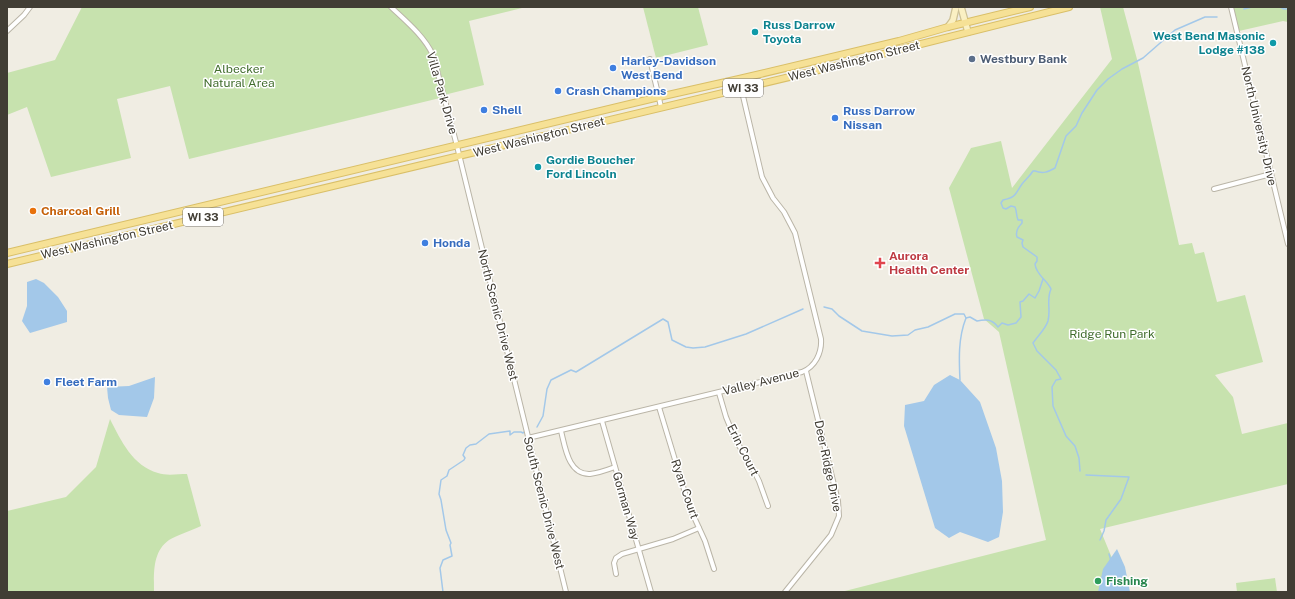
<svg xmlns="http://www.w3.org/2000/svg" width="1295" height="599" viewBox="0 0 1295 599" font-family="'Public Sans',sans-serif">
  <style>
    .green { fill: #c7e2ae }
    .water { fill: #a3c8e9 }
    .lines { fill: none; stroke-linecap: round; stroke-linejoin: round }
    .stream { stroke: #a3c8e9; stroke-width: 1.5 }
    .street-casing { stroke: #bab5a7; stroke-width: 6 }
    .secondary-casing { stroke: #cdc196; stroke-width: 8 }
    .primary-casing { stroke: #d9bf68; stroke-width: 8 }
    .street { stroke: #fff; stroke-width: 4 }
    .secondary { stroke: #faf0c3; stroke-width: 5.5 }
    .primary { stroke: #f6e196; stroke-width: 6 }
    .culture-dot { fill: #0f9aa8; stroke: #fff; stroke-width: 1.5 }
    .service-dot { fill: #5c6f8a; stroke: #fff; stroke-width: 1.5 }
    .shop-dot { fill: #3f7fe0; stroke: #fff; stroke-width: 1.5 }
    .food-dot { fill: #e8710a; stroke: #fff; stroke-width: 1.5 }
    .health-dot { fill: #e0444e; stroke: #fff; stroke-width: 1.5 }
    .leisure-dot { fill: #2e9e5b; stroke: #fff; stroke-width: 1.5 }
    .labels { text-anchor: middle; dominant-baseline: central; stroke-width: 3; stroke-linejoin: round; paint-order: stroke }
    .shield { fill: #fff; stroke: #7a7771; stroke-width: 1 }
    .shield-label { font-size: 11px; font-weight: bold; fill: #413d34 }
    .culture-label { font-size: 12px; font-weight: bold; fill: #0d838f; stroke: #fff; text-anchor: start }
    .service-label { font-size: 12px; font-weight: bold; fill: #4e5e75; stroke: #fff; text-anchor: start }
    .shop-label { font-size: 12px; font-weight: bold; fill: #366cbe; stroke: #fff; text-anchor: start }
    .street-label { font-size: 12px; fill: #413d34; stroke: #fff }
    .park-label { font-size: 12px; fill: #416d2d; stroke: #fff }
    .food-label { font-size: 12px; font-weight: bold; fill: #c56008; stroke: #fff; text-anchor: start }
    .health-label { font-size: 12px; font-weight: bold; fill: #be3a42; stroke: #fff; text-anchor: start }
    .leisure-label { font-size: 12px; font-weight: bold; fill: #27864d; stroke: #fff; text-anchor: start }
  </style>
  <rect width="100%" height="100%" fill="#f0ede3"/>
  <!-- green -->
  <g class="green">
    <path d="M82 7H526L469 21 484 85 440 96V98L189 159 170 86 117 99 131 158 51 177 27 107 7 115V73L55 60Z"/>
    <path d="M643 7H698L708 45 656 58Z"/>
    <path d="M1100 7H1123L1138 63 1179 245 1192 243 1195 254 1204 252 1217 302 1245 295 1263 362 1215 375 1233 397 1242 434 1288 423V484L1100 529 1114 563 1123 592H841L1046 540 999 332 984 319 949 188 971 148 1001 141 1012 188 1112 59Z"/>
    <path d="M1233 7H1288V22L1283 21 1239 31Z"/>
    <path d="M110 419C121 441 133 466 158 473 166 476 178 474 187 474L201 526C191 531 177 535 169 540 152 552 154 574 154 592H7V511L66 497 96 467Z"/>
    <path d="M1275 578 1277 592H1237L1236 583Z"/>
  </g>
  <!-- water -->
  <g class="water">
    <path d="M36 279 44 283 58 297 67 311V322L30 333 22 321 27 306V282Z"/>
    <path d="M950 375 960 380 980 402 996 448 1002 481 1003 512 999 537 988 542 960 532 949 538 935 528 904 426 905 405 924 401 934 385Z"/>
    <path d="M155 377 154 398 147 417 119 415 111 410 108 398 107 387 129 386Z"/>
    <path d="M1117 549 1125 567 1130 592H1098L1103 569Z"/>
  </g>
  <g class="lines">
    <!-- stream -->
    <g class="stream">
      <path d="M1280 7 1284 9H1288"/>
      <path d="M1244 9 1252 7"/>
      <path d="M824 307 832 309 839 316 862 331 892 336 908 335 915 330 928 327 955 314H964L966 318"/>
      <path d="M960 380C959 360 958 338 966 318L970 317 977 321C986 319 992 319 998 327L1002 323 1008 325 1016 323 1021 317 1020 302 1023 301 1029 294 1035 298 1039 291 1043 279"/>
      <path d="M537 427 543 416 547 389 551 380 571 370 576 372 663 319 668 322 672 340 686 347 693 348 705 347 746 334 803 309"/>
      <path d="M1080 471 1079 458 1075 446 1066 436 1053 406 1052 387 1056 380 1061 379 1056 370 1037 351 1033 343C1038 336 1046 328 1048 321 1051 309 1046 300 1051 289 1047 280 1036 275 1035 264L1037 261V257L1023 247 1022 243 1023 240 1017 237C1015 231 1018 227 1022 223V220H1018C1016 215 1017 212 1015 207L1011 206 1006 209 1003 208 1001 203 1003 200C1017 197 1015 194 1022 184 1026 179 1030 176 1033 171H1035C1043 174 1048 172 1055 168L1066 136 1076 126 1082 113 1097 90 1108 79 1122 69 1143 58 1175 30 1205 17H1217"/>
      <path d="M1086 475 1129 477 1121 499 1106 520 1104 531 1100 540"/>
      <path d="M1109 554 1111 561"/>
      <path d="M443 592 440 568 443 560 452 556 450 545 451 543 446 530 441 500 439 494 441 480 447 476 449 470 464 460 465 458 463 455 466 448 470 445 476 444 489 434 510 431V435L514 432H521L523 433 524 432"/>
    </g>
    <!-- street casing -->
    <g class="street-casing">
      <g id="street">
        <path d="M391 7C407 22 424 36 433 55L457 146 566 592"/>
        <path d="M1231 7 1288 244"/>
        <path d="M7 31 24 15 30 7"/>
        <path d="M650 59 661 107"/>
        <path d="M1214 189 1271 174"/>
        <path d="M719 393 726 417 736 441 749 461 759 481 768 506"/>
        <path d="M659 407 689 506 705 541 714 569"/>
        <path d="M602 421 651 592"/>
        <path d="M561 431C565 446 568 475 590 474 599 473 607 470 615 467"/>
        <path d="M528 438 802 372C815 367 822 353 821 339L795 233 784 212 773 198 762 177 739 79"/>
        <path d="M616 574 614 563 616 558 622 554 673 539 699 528"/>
        <path d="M785 592 831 535 839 516 838 501 806 371"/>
      </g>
    </g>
    <!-- secondary casing -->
    <g class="secondary-casing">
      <g id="secondary">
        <path d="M961 7 968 32"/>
        <path d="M948 27 953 20 956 7"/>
      </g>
    </g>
    <!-- primary casing -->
    <g class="primary-casing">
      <g id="primary">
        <path d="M7 253 659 97 739 79 899 41 948 27 1030 7"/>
        <path d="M7 264 873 57 893 51 1069 7"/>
      </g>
    </g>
    <!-- street -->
    <use href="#street" class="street"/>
    <!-- secondary -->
    <use href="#secondary" class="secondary"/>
    <!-- primary -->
    <use href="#primary" class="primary"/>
  </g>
  <!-- markers -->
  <g class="culture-dot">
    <circle cx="755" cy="32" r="4"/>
    <circle cx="1273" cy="43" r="4"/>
    <circle cx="538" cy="167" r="4"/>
  </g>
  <circle class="service-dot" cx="972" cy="59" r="4"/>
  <g class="shop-dot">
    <circle cx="613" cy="68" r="4"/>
    <circle cx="558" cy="91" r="4"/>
    <circle cx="484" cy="110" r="4"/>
    <circle cx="835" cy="118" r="4"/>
    <circle cx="425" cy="243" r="4"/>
    <circle cx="47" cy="382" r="4"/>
  </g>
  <circle class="food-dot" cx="33" cy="211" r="4"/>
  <path class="health-dot" d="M878 257h4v4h4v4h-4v4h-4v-4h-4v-4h4z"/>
  <circle class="leisure-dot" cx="1098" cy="581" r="4"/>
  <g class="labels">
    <!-- shield labels -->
    <g class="shield">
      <rect x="723" y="79" width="40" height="18" rx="3"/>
      <rect x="183" y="208" width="40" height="18" rx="3"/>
    </g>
    <g class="shield-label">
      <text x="743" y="88">WI 33</text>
      <text x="203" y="217">WI 33</text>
    </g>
    <!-- culture labels -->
    <g class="culture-label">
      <text x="763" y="25">Russ Darrow<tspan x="763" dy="14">Toyota</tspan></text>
      <text x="1265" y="36" text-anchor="end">West Bend Masonic<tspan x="1265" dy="14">Lodge #138</tspan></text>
      <text x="546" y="160">Gordie Boucher<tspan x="546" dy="14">Ford Lincoln</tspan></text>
    </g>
    <!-- service labels -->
    <g class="service-label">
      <text x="980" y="59">Westbury Bank</text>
    </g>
    <!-- shop labels -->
    <g class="shop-label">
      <text x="621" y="61">Harley-Davidson<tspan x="621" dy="14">West Bend</tspan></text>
      <text x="566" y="91">Crash Champions</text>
      <text x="492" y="110">Shell</text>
      <text x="843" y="111">Russ Darrow<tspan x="843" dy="14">Nissan</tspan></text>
      <text x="433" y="243">Honda</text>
      <text x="55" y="382">Fleet Farm</text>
    </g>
    <!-- street labels -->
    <g class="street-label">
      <text transform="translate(854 61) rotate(-14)">West Washington Street</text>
      <text transform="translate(442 93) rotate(74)">Villa Park Drive</text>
      <text transform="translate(1259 126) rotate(77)">North University Drive</text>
      <text transform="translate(539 137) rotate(-14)">West Washington Street</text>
      <text transform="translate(107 240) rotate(-13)">West Washington Street</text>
      <text transform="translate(498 315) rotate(76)">North Scenic Drive West</text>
      <text transform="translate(761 382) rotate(-14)">Valley Avenue</text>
      <text transform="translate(743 450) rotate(63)">Erin Court</text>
      <text transform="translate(828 466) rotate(78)">Deer Ridge Drive</text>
      <text transform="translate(685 489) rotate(71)">Ryan Court</text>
      <text transform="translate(544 503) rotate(76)">South Scenic Drive West</text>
      <text transform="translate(626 506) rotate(74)">Gorman Way</text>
    </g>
    <!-- park labels -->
    <g class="park-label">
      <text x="239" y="69">Albecker<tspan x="239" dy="14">Natural Area</tspan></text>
      <text x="1112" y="334">Ridge Run Park</text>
    </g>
    <!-- food labels -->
    <g class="food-label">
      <text x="41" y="211">Charcoal Grill</text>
    </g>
    <!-- health labels -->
    <g class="health-label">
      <text x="889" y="256">Aurora<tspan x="889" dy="14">Health Center</tspan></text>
    </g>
    <!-- leisure labels -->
    <g class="leisure-label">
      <text x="1106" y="581">Fishing</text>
    </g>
  </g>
  <!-- border -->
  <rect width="1295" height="599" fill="none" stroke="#413d34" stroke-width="16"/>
</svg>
